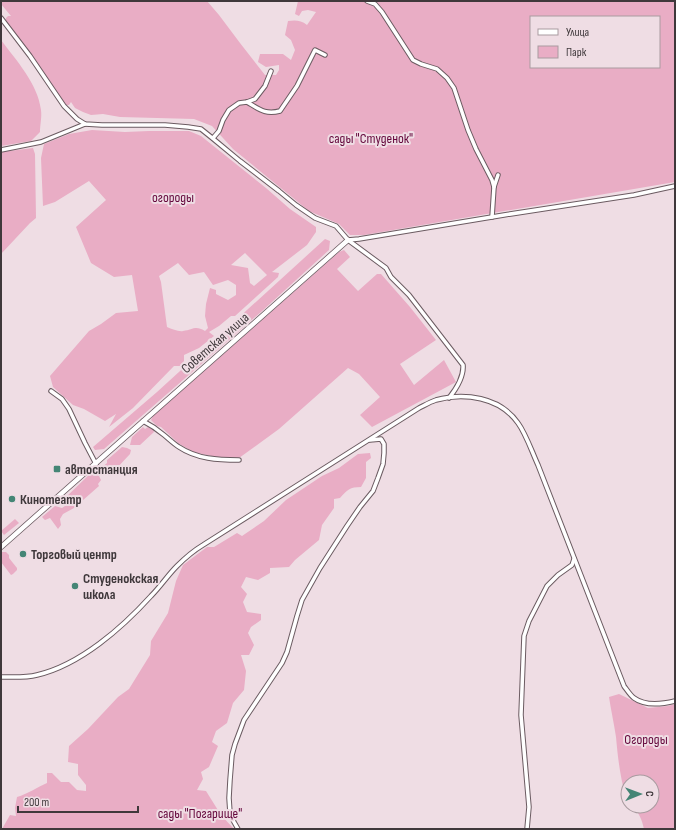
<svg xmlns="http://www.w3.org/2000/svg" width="676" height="830" viewBox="0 0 676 830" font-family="'Sofia Sans Condensed',sans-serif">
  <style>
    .green { fill: #e9adc5; fill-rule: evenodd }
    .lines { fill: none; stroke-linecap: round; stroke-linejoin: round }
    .minor-casing { stroke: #6b5b61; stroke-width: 5.5 }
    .tertiary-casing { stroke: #6b5b61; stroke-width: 6 }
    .minor { stroke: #fff; stroke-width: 3.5 }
    .tertiary { stroke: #fff; stroke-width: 4.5 }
    .poi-dot { fill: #448575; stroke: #efdde4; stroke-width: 1.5 }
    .labels { text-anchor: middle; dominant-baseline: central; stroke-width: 4; stroke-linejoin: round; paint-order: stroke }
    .park-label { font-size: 14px; fill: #64073c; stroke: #efdde4 }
    .street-label { font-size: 14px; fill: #3f383b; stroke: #efdde4 }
    .poi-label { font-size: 14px; font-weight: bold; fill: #3f383b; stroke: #efdde4; text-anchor: start }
  </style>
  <rect width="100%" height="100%" fill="#efdde4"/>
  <!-- green -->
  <g class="green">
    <path d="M1 1H207L219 15 240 43 265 75H276L279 70V65L266 67 258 62 260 54H283L291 60 295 50 291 40 285 35 288 21C295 20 301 20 307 25L316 12 308 10 302 11 299 16 295 14 298 1H675V182L364 235H350L339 224 309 211 233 149 212 126 194 119 120 117 103 114 91 115 83 112 75 108 71 102 69 105H66L6 21V18L8 16H11L1 4ZM531 17H659V67H531Z"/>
    <path d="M1 40C16 60 38 84 41 110 42 117 40 125 40 132L31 141 1 146Z"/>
    <path d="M92 130 125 132 149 131H189L201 136 266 188 290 209 316 227V232L307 245 272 272 279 273 278 277 235 316H231L219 326 209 332 214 336 199 348 184 355V361L180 366H174L133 408 109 427 116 414 105 421 84 409 73 405 53 387 50 376 89 331 101 324 116 313 138 311 132 275 114 277 91 263 76 227 106 200 89 181 55 202 43 206 41 158 44 144 69 134ZM245 253 267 275 254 286 250 283 248 268 231 265ZM178 263 189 275 204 272 213 285 228 280 236 285V295L228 300 216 294V290L210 288 206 304 205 316 208 328 205 331C195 325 193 330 183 331 179 332 172 329 167 327L161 282 159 276Z"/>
    <path d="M33 148 35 154 36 218 30 223 1 254V152Z"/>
    <path d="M325 239 330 241 329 250 261 312 104 449 95 450 93 447 157 392Z"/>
    <path d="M344 250 350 257 337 269 358 291 377 274H381L410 307 436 340 400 364 414 385 444 360 456 382 372 427 360 415 380 397 359 374 348 368 279 429 239 458 216 457 193 452 178 443 161 427 157 426 151 420 153 416 339 252Z"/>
    <path d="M143 427 145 429 148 427 153 429 154 432 140 445H130L132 437Z"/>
    <path d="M122 447 127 448 131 450 130 454 116 469 104 472 101 468 107 463V460Z"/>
    <path d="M370 453 371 458 366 462V478L361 487C350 487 347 490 340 498L334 499V508L322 525 319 540 295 560 289 567 270 568V573L258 580 246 577 241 587 247 594 243 602 247 612 261 614V620L251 627 248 633 254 645 249 655H241L246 671 244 690 233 703 227 723 216 731 212 742 218 746 209 767 201 772 203 779 197 790 206 791 221 815 234 829H2L10 815 16 816 15 808 17 797C28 794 37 787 47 783V773H52L61 782H69L77 790 86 791V785L78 775V764L68 762 69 746 88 729 118 697 129 689 150 655 151 641 168 613 176 581 183 565 207 547H214L237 533 242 536 264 521 286 500 322 476 339 468 358 454Z"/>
    <path d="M93 471 98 474 101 480 98 484 99 486 74 508 63 514 60 519 61 525 58 529 50 518 45 520 42 517 55 506 62 508 65 506 64 499Z"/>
    <path d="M15 519 19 523 4 535 1 531Z"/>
    <path d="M1 552H6L9 555V558L17 568V570L13 574 11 575 1 562Z"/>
    <path d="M619 694 648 708 668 706 675 704V829H644C642 820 639 813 633 806H652V782H628V800L626 798C620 776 618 759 616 737 614 724 611 710 609 697Z"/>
  </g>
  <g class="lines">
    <!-- minor casing -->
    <g class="minor-casing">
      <g id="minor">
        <path d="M367 1 375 4 382 12 413 60 421 64 437 69 447 78 454 88 468 130 476 149 492 180 494 187 492 217"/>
        <path d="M1 18 30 56 64 106 77 119 85 124 102 125H165L188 127 201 129 211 137 240 161 279 191 296 205 315 218 336 226 348 240 386 268 391 277 409 295 463 365C464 377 457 388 449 398"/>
        <path d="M247 102C259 109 265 115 280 111L297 86 315 50 325 55"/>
        <path d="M213 138 219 131 223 120 229 110 239 103 247 102 255 99 265 86 271 71"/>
        <path d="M1 150 41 142 85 124"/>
        <path d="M494 187 498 175"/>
        <path d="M348 240 359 239 504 215 634 195 675 186"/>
        <path d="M51 391 62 399 69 409 85 443 96 464"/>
        <path d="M143 421C151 425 158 430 164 435 169 439 174 444 179 447 197 459 218 460 239 460"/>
        <path d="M1 677C13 677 25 678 37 675 80 665 122 628 151 596 160 587 168 575 177 566 185 558 193 551 203 545L419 408C425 405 430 402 436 400 464 392 500 397 518 423 526 434 532 452 538 465L624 686C627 690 630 695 634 698 645 706 663 704 675 701"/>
        <path d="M238 829 234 822 230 813 229 798 230 780 232 755 235 744 244 720 282 663 287 652 297 616 302 600 320 568 347 526 360 507 373 491 378 478 383 464 384 453V444L381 439 370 440"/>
        <path d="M527 829 529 807 521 715 524 636 529 621 547 586 558 575 572 565 574 559"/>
      </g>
    </g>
    <!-- tertiary casing -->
    <g class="tertiary-casing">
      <path id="tertiary" d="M1 547 348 240"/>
    </g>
    <!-- minor -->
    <use href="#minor" class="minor"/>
    <!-- tertiary -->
    <use href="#tertiary" class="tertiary"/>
  </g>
  <!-- markers -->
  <g class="poi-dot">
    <rect x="53" y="465" width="8" height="8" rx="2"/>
    <circle cx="12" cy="499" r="4"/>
    <circle cx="23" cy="554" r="4"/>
    <circle cx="75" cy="586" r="4"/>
  </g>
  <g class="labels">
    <!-- park labels -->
    <g class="park-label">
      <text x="371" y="138">сады "Студенок"</text>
      <text x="173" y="197">огороды</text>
      <text x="646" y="739">Огороды</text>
      <text x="200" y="813">сады "Погарище"</text>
    </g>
    <!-- street labels -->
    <g class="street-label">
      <text transform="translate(215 343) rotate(-41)">Советская улица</text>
    </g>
    <!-- poi labels -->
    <g class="poi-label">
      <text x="65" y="469">автостанция</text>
      <text x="20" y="499">Кинотеатр</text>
      <text x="31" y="554">Торговый центр</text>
      <text x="83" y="578">Студенокская<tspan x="83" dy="16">школа</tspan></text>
    </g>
  </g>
  <!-- border -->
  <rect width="676" height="830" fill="none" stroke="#3f383b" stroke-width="4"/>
  <!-- legend -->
  <rect x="530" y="16" width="130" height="52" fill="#efdde4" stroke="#a99ba0"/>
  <rect x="538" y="29" width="20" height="6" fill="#ffffff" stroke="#a99ba0"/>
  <text x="566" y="36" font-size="12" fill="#3f383b">Улица</text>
  <rect x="538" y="46" width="20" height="12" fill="#e9adc5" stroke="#a99ba0"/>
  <text x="566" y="56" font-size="12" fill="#3f383b">Парк</text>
  <!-- north arrow -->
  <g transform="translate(640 794) rotate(89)"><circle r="19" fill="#efdde4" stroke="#a99ba0"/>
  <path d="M0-3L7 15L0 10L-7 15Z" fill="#448575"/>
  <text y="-6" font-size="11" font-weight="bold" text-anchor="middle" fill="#3f383b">С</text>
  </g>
  <!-- scale -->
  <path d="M18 806v6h120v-6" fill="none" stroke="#3f383b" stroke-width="2"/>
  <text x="24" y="806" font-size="12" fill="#3f383b" stroke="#efdde4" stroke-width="3" paint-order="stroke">200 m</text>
</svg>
